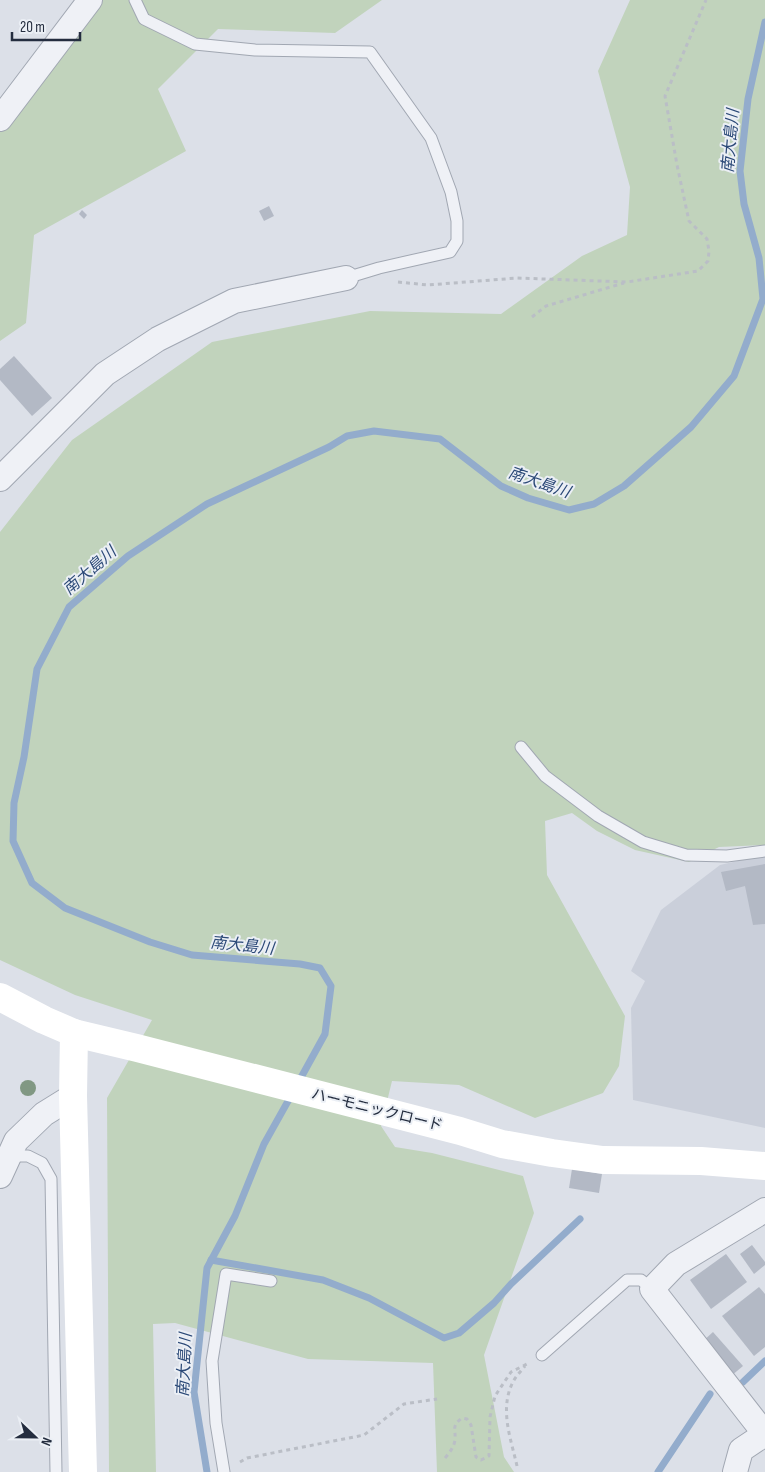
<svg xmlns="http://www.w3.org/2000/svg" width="765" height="1472" viewBox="0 0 765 1472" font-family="'Sofia Sans Condensed','Noto Sans JP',sans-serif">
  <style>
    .built { fill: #cacfda }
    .green { fill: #c1d3bc }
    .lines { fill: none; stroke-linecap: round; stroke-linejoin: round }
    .stream { stroke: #93accc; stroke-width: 7 }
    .building { fill: #b3b9c5 }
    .lane-casing { stroke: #a1a7b2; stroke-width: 13 }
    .street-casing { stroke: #a1a7b2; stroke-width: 26 }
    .path { stroke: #babec6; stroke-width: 3; stroke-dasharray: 4 4; stroke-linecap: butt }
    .lane { stroke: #eff1f6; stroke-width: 11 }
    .street { stroke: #eff1f6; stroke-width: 24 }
    .secondary { stroke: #fff; stroke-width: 28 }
    .tree { fill: #819883 }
    .labels { text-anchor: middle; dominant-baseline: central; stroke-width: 4; stroke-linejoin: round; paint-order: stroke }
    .street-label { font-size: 15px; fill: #242d3f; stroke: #ebeff5 }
    .water-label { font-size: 16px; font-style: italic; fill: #2b4977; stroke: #ebeff5 }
  </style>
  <rect width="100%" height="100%" fill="#dce0e8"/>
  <!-- built -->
  <path class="built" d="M759 856 765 857V1128L633 1100 631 1008 645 981 631 971 661 910 720 865Z"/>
  <!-- green -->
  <g class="green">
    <path d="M94 0H382L335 33 218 29 158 89 186 151 34 235 26 323 0 341V124Z"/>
    <path d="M630 0H765V845L719 847 689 862 635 850 597 831 572 813 545 821 547 875 625 1016 619 1066 603 1093 535 1118 459 1085 392 1081 381 1126 395 1147 432 1153 523 1176 534 1213 484 1355 504 1457 514 1472H437L433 1363 308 1359 175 1323 153 1324 156 1472H109L107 1098 152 1020 75 995 0 960V532L72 440 212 342 370 311 501 314 582 256 627 235 630 187 598 71Z"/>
  </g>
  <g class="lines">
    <!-- stream -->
    <g class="stream">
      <path d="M298 1083 325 1034 331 986 320 968 300 964 192 955 150 942 65 908 32 883 13 841 14 803 24 757 37 669 69 607 128 556 207 504 329 447 347 436 374 431 440 439 501 486 528 498 569 510 594 504 624 486 691 427 734 376 763 299 759 258 744 204 740 171 748 99 765 22"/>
      <path d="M211 1260 323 1280 369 1298 444 1338 459 1333 494 1303 511 1284 580 1219"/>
      <path d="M743 1382 765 1361"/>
      <path d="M207 1472 194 1392 207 1268 235 1216 264 1144 292 1094"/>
      <path d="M658 1472 710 1394"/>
    </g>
  </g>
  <!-- building -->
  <g class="building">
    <path d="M269 206 274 216 264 221 259 211Z"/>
    <path d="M82 210 87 215 84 219 79 214Z"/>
    <path d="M14 356 52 398 32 416 0 380V369Z"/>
    <path d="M765 864V924L753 925 745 886 726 891 721 872Z"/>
    <path d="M572 1169 602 1174 599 1193 569 1188Z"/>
    <path d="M752 1245 765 1262V1265L754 1274 740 1254Z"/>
    <path d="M726 1254 747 1282 711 1309 690 1280Z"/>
    <path d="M759 1287 765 1294V1347L754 1356 722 1316Z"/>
    <path d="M713 1332 743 1366 731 1376 702 1342Z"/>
  </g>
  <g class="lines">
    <!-- lane casing -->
    <g class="lane-casing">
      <g id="lane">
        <path d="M135 0 144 19 195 44 255 50 370 52 431 138 451 192 457 221V241L450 252 379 268 346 278"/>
        <path d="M521 747 545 776 598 816 643 842 686 855 727 856 765 851"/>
        <path d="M8 1160 17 1156H28L42 1163 51 1179 56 1472"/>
        <path d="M542 1355 627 1280H641L652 1289"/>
        <path d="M224 1472 216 1423 212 1361 226 1274 271 1281"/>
      </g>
    </g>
    <!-- street casing -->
    <g class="street-casing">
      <g id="street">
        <path d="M0 119 90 0"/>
        <path d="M0 479 105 374 158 339 234 301 346 278"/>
        <path d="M0 1176 16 1141 44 1114 73 1096"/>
        <path d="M765 1210 676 1264 652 1289 765 1434"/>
        <path d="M735 1472 741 1450 765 1434"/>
      </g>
    </g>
    <!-- path -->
    <g class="path">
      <path d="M398 282 428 285 517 278 627 282 698 271 708 261 709 251 707 239 689 221 677 165 665 96 706 0"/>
      <path d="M532 317 546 306 624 283"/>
      <path d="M445 1458C450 1452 454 1447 455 1440 456 1429 451 1426 462 1418L467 1419 471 1425 476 1457 481 1460 489 1456 490 1417 495 1396 511 1372 529 1363"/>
      <path d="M240 1462 247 1458 364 1435 404 1404 437 1399"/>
      <path d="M517 1466C511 1439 499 1409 513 1382 516 1376 521 1371 525 1366"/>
    </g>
    <!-- lane -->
    <use href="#lane" class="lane"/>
    <!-- street -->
    <use href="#street" class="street"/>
    <!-- secondary -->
    <g class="secondary">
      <path d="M0 997 44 1020 74 1033 137 1048 460 1131 502 1144 552 1153 603 1160 701 1161 765 1166"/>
      <path d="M74 1033 73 1096 83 1472"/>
    </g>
  </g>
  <!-- trees -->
  <circle class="tree" cx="28" cy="1088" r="8"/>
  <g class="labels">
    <!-- street labels -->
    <g class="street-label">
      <text transform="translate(377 1110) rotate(14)">ハーモニックロード</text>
    </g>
    <!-- water labels -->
    <g class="water-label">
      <text transform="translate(731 141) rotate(-85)">南大島川</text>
      <text transform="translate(539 483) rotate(19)">南大島川</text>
      <text transform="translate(90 571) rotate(-41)">南大島川</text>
      <text transform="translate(242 946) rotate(6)">南大島川</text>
      <text transform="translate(185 1365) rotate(-87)">南大島川</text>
    </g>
  </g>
  <!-- north arrow -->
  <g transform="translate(35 1437) rotate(112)" stroke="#ebeff5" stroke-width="4" paint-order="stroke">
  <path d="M0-4L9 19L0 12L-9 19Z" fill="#242d3f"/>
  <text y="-8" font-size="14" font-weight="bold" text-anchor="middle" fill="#242d3f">N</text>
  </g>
  <!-- scale -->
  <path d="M12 32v8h68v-8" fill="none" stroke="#242d3f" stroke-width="2.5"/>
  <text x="20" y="32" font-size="15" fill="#242d3f" stroke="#ebeff5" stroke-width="4" paint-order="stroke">20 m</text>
</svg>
